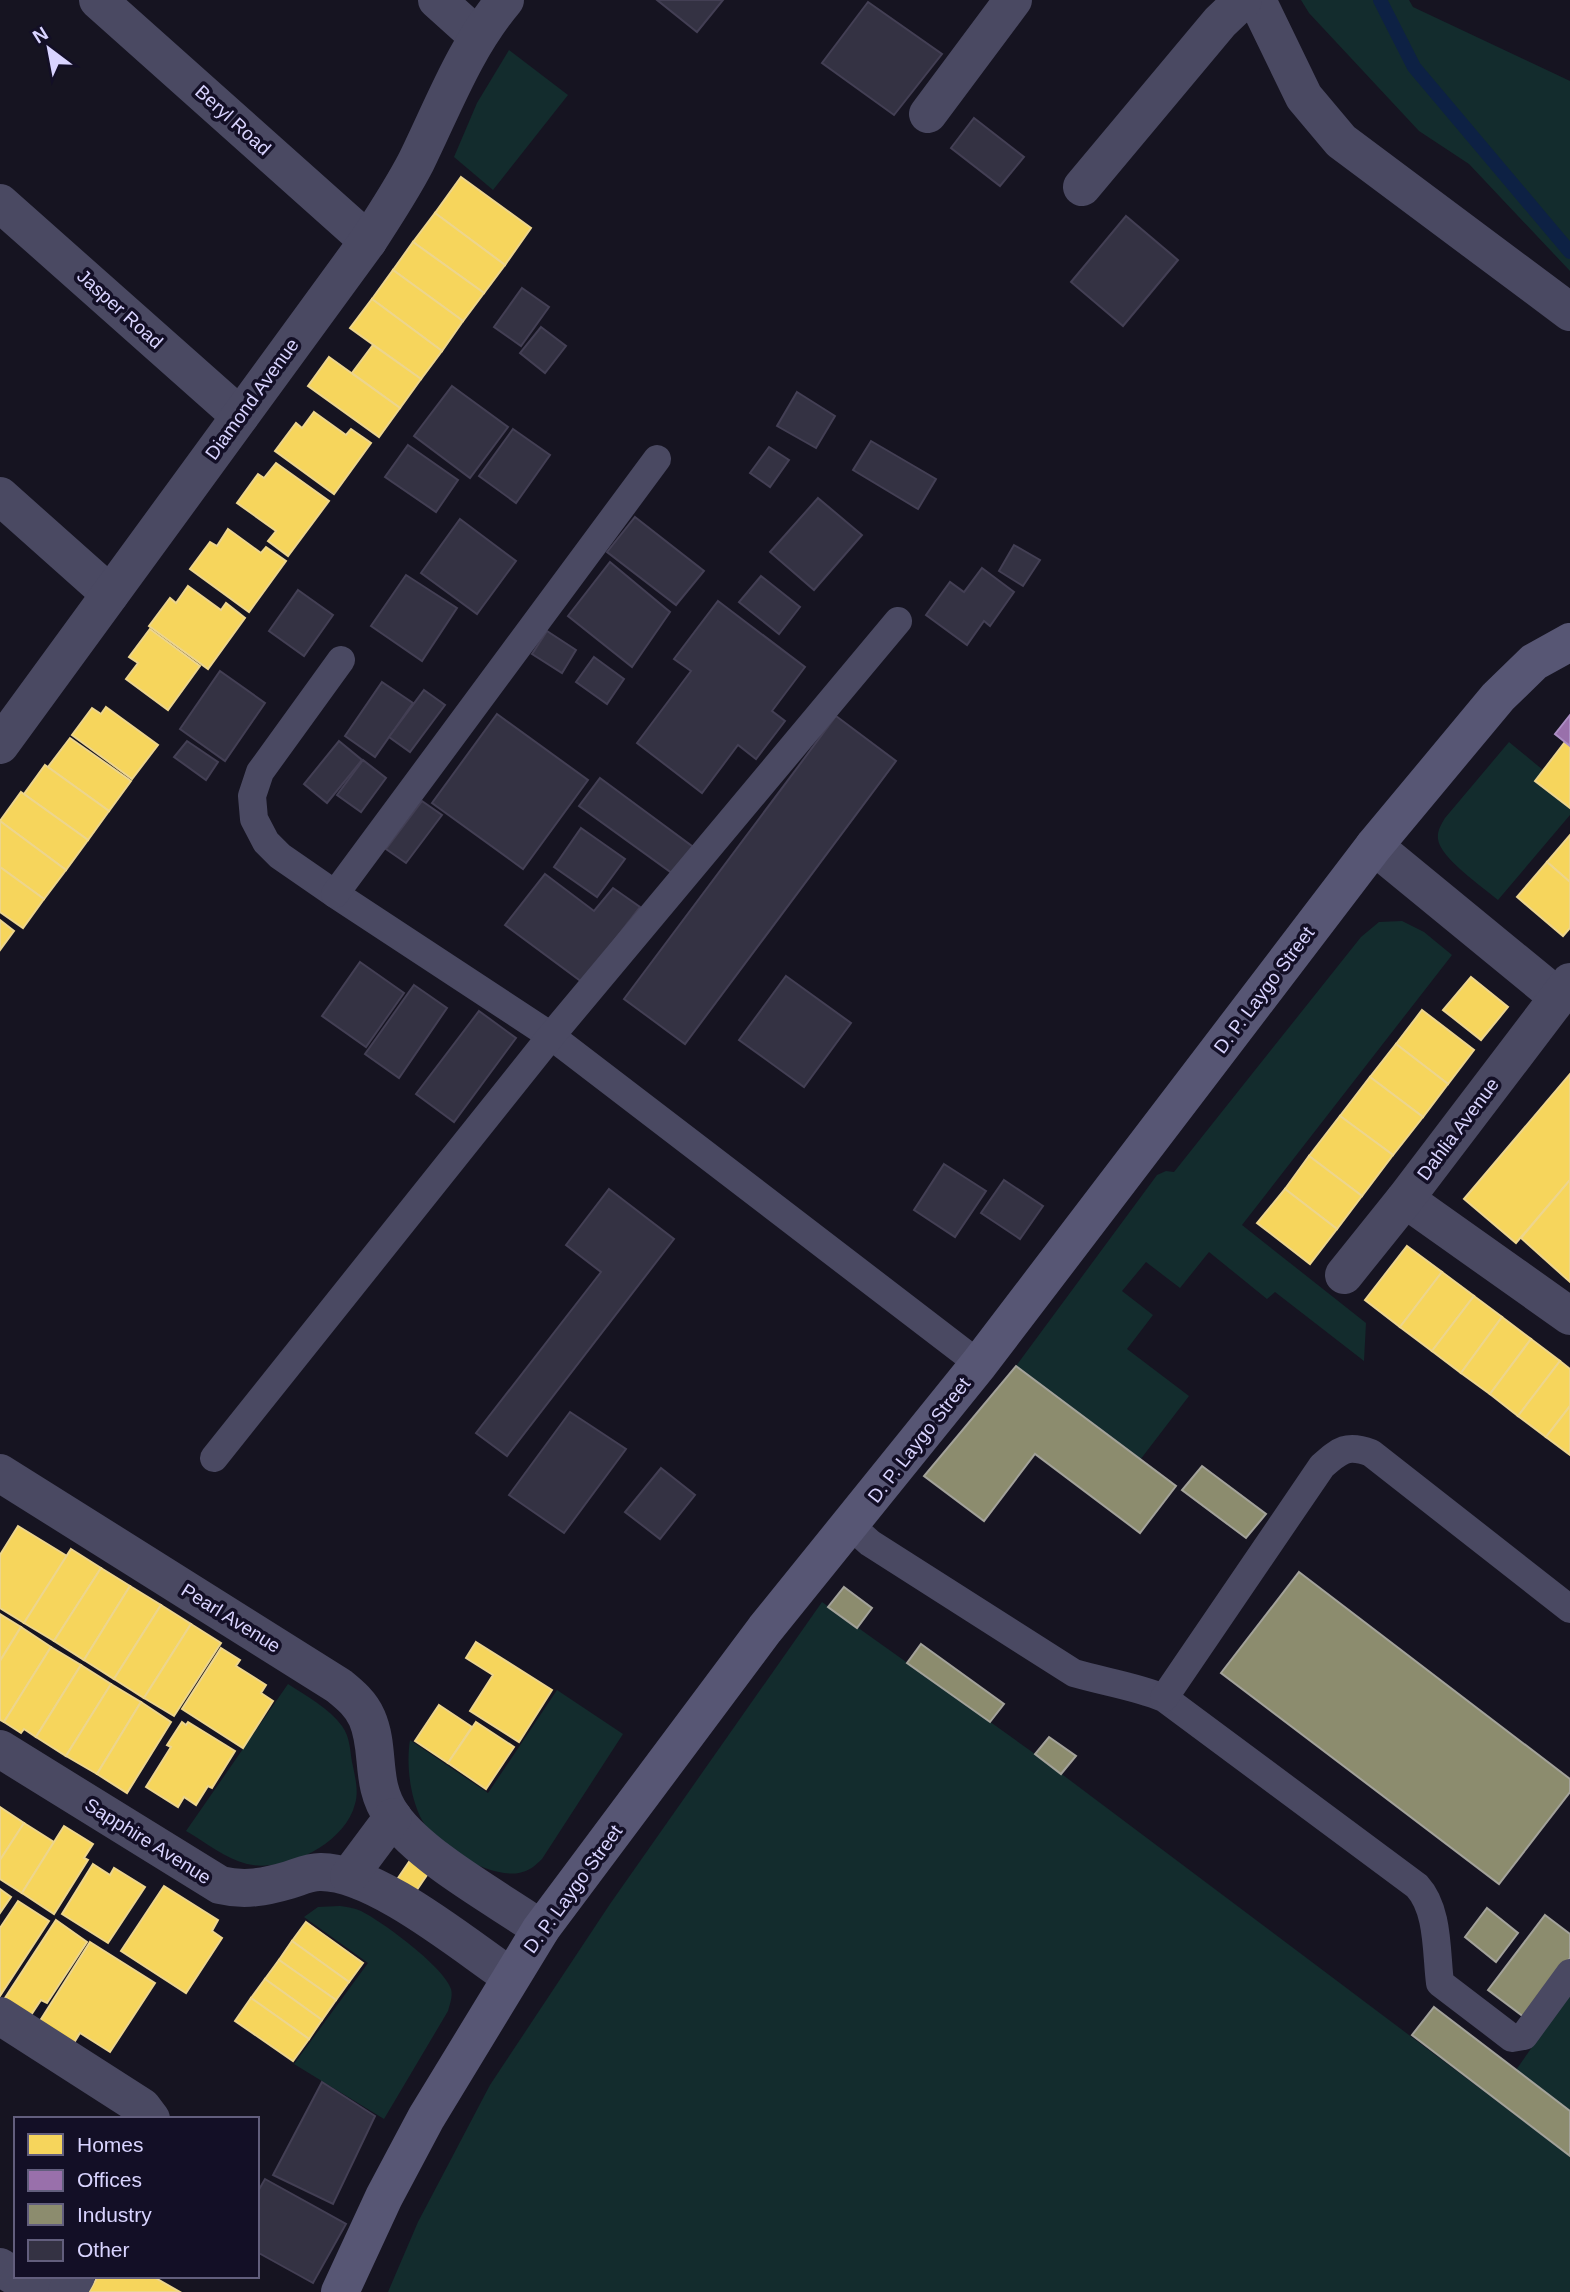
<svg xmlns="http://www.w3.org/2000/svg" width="1570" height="2292" viewBox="0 0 1570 2292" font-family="Helvetica,sans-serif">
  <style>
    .green { fill: #132c2d }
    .homes { fill: #f6d55c; stroke: #edd58d; stroke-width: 2 }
    .offices { fill: #9970ab; stroke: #ac8ec4; stroke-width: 2 }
    .industry { fill: #8c8c6e; stroke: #a3a29a; stroke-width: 2 }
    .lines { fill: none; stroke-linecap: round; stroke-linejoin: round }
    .stream { stroke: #0d2144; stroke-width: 14 }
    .building { fill: #343243; stroke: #433f54; stroke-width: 2 }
    .lane { stroke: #4a4962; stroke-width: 28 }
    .street { stroke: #4a4962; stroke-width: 38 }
    .secondary { stroke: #575674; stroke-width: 38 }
    .labels { text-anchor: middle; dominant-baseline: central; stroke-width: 7; stroke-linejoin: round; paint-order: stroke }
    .street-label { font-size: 19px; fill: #d9d4ff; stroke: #130f26 }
  </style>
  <rect width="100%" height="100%" fill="#161421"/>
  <!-- green -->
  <g class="green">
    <path d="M1301 0H1409L1413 7 1570 81V271L1469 164 1419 131 1309 13Z"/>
    <path d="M509 50 568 95 493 190 454 157 477 103Z"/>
    <path d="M1509 742 1543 770 1535 781 1570 808V815L1498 900C1483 887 1440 858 1438 839 1437 831 1441 825 1445 818Z"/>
    <path d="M1402 921 1424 932 1452 955 1242 1225 1366 1323 1364 1361 1275 1292 1267 1299 1209 1252 1180 1288 1146 1262 1122 1291 1153 1315 1127 1349 1189 1396 1140 1460 1016 1366 1157 1175 1166 1171 1174 1172 1361 937 1379 922Z"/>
    <path d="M822 1602 1035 1754 1570 2156V2292H388L418 2222 490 2085 610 1904Z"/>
    <path d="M288 1684C306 1696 329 1708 342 1726 350 1737 350 1750 352 1762 355 1776 359 1791 355 1804 345 1844 285 1873 247 1864 226 1859 205 1842 186 1831Z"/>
    <path d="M557 1690 623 1734 542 1859C535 1866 529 1871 519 1873 488 1878 437 1847 422 1820 410 1798 406 1764 410 1740L488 1793Z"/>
    <path d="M340 1906C347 1907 354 1908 361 1911 383 1922 444 1967 451 1989 453 1997 450 2003 448 2011L384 2119 294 2064 368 1963 304 1917 318 1907Z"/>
    <path d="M1570 1993V2111L1516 2070Z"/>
  </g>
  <!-- homes -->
  <g class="homes">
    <path d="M461 177 531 228 505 265 435 213Z"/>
    <path d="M435 213 505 265 484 293 413 242Z"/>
    <path d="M413 242 484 293 463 321 393 270Z"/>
    <path d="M393 270 463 321 442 351 372 299Z"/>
    <path d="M372 299 442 351 421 379 350 328Z"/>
    <path d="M373 345 421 379 400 408 352 373Z"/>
    <path d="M329 357 400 408 379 437 308 386Z"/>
    <path d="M314 412 346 435 351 429 371 443 334 494 275 451 296 423 302 428Z"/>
    <path d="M276 463 329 501 288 556 268 541 276 531 237 503 258 474 264 478Z"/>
    <path d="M228 529 261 553 266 547 286 561 249 612 190 569 210 542 217 546Z"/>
    <path d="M188 586 221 610 226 603 245 618 208 669 149 626 170 598 176 603Z"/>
    <path d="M150 629 200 666 168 710 126 679 138 663 129 657Z"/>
    <path d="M106 707 158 745 132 779 72 735 92 708 101 714Z"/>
    <path d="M70 738 131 781 109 811 48 767Z"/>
    <path d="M1565 742 1570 746V808L1535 781Z"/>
    <path d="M45 765 109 811 88 840 24 794Z"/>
    <path d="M21 792 88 840 66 870 0 821Z"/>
    <path d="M0 821 66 870 44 899 0 867Z"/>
    <path d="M1570 835V882L1547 862Z"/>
    <path d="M1547 862 1570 882V928L1563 936 1517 897Z"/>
    <path d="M0 867 44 899 23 928 0 912Z"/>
    <path d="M0 920 14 931 0 950Z"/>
    <path d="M1471 977 1508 1007 1481 1040 1443 1010Z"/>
    <path d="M1422 1010 1474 1050 1448 1084 1396 1044Z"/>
    <path d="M1396 1044 1448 1084 1423 1117 1370 1077Z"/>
    <path d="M1570 1074V1180L1516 1243 1464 1199Z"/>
    <path d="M1370 1077 1423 1117 1393 1155 1340 1116Z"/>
    <path d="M1340 1116 1393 1155 1362 1196 1309 1156Z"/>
    <path d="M1309 1156 1362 1196 1337 1229 1285 1189Z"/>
    <path d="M1570 1180V1282L1521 1238Z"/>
    <path d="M1285 1189 1337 1229 1310 1264 1257 1223Z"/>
    <path d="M1407 1246 1442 1272 1400 1327 1365 1300Z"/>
    <path d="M1442 1272 1474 1296 1432 1351 1400 1327Z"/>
    <path d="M1474 1296 1502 1317 1461 1373 1432 1351Z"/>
    <path d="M1502 1317 1531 1339 1490 1394 1461 1373Z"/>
    <path d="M1531 1339 1560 1361 1518 1416 1490 1394Z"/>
    <path d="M1560 1361 1570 1369V1406L1546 1437 1518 1416Z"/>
    <path d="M1570 1406V1455L1546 1437Z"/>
    <path d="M18 1526 67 1556 24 1623 0 1608V1555Z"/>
    <path d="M71 1549 101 1568 54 1641 24 1623Z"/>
    <path d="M101 1568 130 1586 84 1660 54 1641Z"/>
    <path d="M130 1586 161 1605 114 1679 84 1660Z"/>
    <path d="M161 1605 191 1624 144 1698 114 1679Z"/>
    <path d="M0 1614 21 1627 0 1661Z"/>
    <path d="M191 1624 221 1643 174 1716 144 1698Z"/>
    <path d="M21 1627 51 1647 4 1722 0 1720V1661Z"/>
    <path d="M476 1642 552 1690 519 1742 470 1711 493 1675 466 1658Z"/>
    <path d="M51 1647 81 1665 36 1737 24 1729 21 1733 4 1722Z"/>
    <path d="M221 1648 240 1660 236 1666 266 1685 261 1693 273 1701 243 1748 182 1709Z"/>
    <path d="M81 1665 111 1684 66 1756 36 1737Z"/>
    <path d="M111 1684 141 1702 97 1774 66 1756Z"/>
    <path d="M141 1702 171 1722 127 1793 97 1774Z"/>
    <path d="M439 1705 472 1727 448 1763 415 1741Z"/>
    <path d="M182 1722 186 1725 188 1722 235 1751 212 1788 208 1786 196 1805 184 1797 178 1807 146 1787 171 1747 167 1745Z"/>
    <path d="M476 1722 514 1747 486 1789 448 1763Z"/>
    <path d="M0 1807 24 1823 0 1860Z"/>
    <path d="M24 1823 54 1842 22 1893 0 1879V1860Z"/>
    <path d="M64 1826 93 1844 84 1858 88 1860 54 1914 22 1893Z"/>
    <path d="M411 1859 429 1872 414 1894 396 1881Z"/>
    <path d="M93 1864 110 1875 114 1868 145 1887 108 1943 62 1914Z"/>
    <path d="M164 1886 218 1920 212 1931 222 1938 186 1993 121 1951Z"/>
    <path d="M0 1889 11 1897 0 1913Z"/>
    <path d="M18 1901 49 1921 0 1996V1928Z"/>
    <path d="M56 1920 87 1942 47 2003 41 2000 29 2018 3 2001Z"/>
    <path d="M306 1922 363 1963 349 1982 292 1941Z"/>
    <path d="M292 1941 349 1982 336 2000 279 1960Z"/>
    <path d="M90 1942 155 1983 110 2052 80 2033 72 2046 38 2024Z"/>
    <path d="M279 1960 336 2000 322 2020 265 1979Z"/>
    <path d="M265 1979 322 2020 309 2039 251 1998Z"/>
    <path d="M251 1998 309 2039 293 2061 235 2021Z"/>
    <path d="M98 2276H152L180 2292H89Z"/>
  </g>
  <!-- offices -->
  <path class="offices" d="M1570 715V746L1555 734Z"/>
  <!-- industry -->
  <g class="industry">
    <path d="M1016 1366 1176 1486 1140 1533 1035 1454 984 1521 924 1476Z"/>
    <path d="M1202 1466 1266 1514 1246 1538 1182 1490Z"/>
    <path d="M1299 1572 1570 1779V1792L1499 1884 1221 1673Z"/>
    <path d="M844 1587 872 1608 857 1628 828 1607Z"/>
    <path d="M921 1644 1004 1704 990 1722 907 1663Z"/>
    <path d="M1049 1737 1076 1756 1061 1774 1035 1754Z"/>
    <path d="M1487 1908 1518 1933 1496 1962 1465 1937Z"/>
    <path d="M1545 1915 1570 1934V1958L1524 2017 1488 1990Z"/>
    <path d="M1434 2007 1570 2111V2156L1412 2035Z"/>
  </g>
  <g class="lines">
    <!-- stream -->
    <path class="stream" d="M1380 0 1414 67 1570 252"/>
  </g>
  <!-- building -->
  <g class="building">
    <path d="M657 0H723L697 32Z"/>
    <path d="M868 2 942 54 894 115 822 63Z"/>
    <path d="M974 118 1024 157 1000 186 951 148Z"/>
    <path d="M1126 216 1178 260 1123 326 1071 282Z"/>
    <path d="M522 288 549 307 521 346 494 327Z"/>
    <path d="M541 327 566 346 545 373 520 353Z"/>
    <path d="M452 386 508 427 470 478 414 436Z"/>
    <path d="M797 392 835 416 816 448 777 426Z"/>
    <path d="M513 429 550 455 516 503 479 476Z"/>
    <path d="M871 441 936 479 918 509 853 470Z"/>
    <path d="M408 445 458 480 436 512 385 477Z"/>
    <path d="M769 447 789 460 770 487 750 473Z"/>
    <path d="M818 498 862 535 814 590 770 552Z"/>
    <path d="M635 517 704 571 676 605 607 552Z"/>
    <path d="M460 519 516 561 477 614 421 573Z"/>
    <path d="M1014 545 1040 560 1023 586 999 571Z"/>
    <path d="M610 562 670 612 632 667 568 616Z"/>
    <path d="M982 568 1014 592 990 626 984 621 967 645 926 615 950 582 964 592Z"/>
    <path d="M406 575 457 608 422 661 371 626Z"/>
    <path d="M761 576 800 607 779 634 739 602Z"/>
    <path d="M298 590 333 615 304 656 269 631Z"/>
    <path d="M718 601 805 667 772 711 785 721 756 759 738 745 702 793 637 743 691 671 674 659Z"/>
    <path d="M547 631 576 650 562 673 532 654Z"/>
    <path d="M594 657 624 679 607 704 576 682Z"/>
    <path d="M220 671 265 703 225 761 180 729Z"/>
    <path d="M382 682 413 703 375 757 345 736Z"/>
    <path d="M424 690 445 705 410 752 389 737Z"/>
    <path d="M497 714 588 780 523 869 432 803Z"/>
    <path d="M836 716 896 761 685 1044 624 999Z"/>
    <path d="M187 741 218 762 206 780 174 757Z"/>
    <path d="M339 741 362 760 327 803 304 784Z"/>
    <path d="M363 760 386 778 361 812 337 795Z"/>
    <path d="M600 778 696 849 676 876 579 806Z"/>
    <path d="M422 801 442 815 406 863 386 849Z"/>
    <path d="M581 828 625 859 597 897 554 867Z"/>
    <path d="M545 874 594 911 613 888 640 907 582 982 505 925Z"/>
    <path d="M360 962 404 993 366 1047 322 1016Z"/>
    <path d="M786 976 851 1023 804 1087 739 1040Z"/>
    <path d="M414 985 447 1008 399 1078 365 1054Z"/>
    <path d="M479 1011 516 1038 454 1122 416 1094Z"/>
    <path d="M944 1164 986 1191 955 1237 914 1210Z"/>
    <path d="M1004 1180 1043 1206 1020 1239 981 1213Z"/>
    <path d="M609 1189 674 1239 507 1456 476 1433 601 1272 566 1245Z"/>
    <path d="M570 1412 626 1449 564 1533 509 1495Z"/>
    <path d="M661 1468 695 1495 660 1539 625 1512Z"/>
    <path d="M322 2082 375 2116 333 2204 273 2175Z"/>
    <path d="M265 2179 346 2224 313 2283 257 2252V2193Z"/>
  </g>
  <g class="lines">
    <!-- lane -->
    <g class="lane">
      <path d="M341 660 260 772 252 796 254 819 266 842 280 856 335 894 551 1036 979 1364"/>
      <path d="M335 894 657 459"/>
      <path d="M214 1458 551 1036 898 621"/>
      <path d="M851 1526 870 1543 1074 1673C1105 1682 1135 1686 1164 1698L1417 1886C1439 1910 1436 1952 1440 1983L1512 2038 1524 2036 1570 1973"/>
      <path d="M1164 1698 1322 1466C1340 1450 1347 1444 1371 1453L1570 1609"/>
    </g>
    <!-- street -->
    <g class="street">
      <path d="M98 0 368 241"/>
      <path d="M437 0 477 36"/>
      <path d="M1257 0 1304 97 1341 141 1570 312"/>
      <path d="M928 114 1013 0"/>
      <path d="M1082 187 1220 22 1243 0"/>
      <path d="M0 203 240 416"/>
      <path d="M0 496 110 594"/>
      <path d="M0 745 368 241C385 215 402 189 416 162 444 105 464 49 505 0"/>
      <path d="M1374 846 1558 997"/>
      <path d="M1405 1199 1570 1316"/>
      <path d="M1344 1275 1405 1199 1570 982"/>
      <path d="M0 1473 339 1686C350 1695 361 1704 367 1718 381 1750 369 1784 392 1816 422 1858 498 1899 541 1929"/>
      <path d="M0 1749 220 1885C245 1891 265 1887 289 1880 299 1877 309 1872 320 1872 375 1871 465 1946 511 1977"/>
      <path d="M349 1876 393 1817"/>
      <path d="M0 2016 142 2107 151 2119"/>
      <path d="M0 2267 40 2292"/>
      <path d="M67 2292 76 2276"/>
    </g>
    <!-- secondary -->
    <path class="secondary" d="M340 2292 384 2197 426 2118 541 1929 765 1629 979 1364 1374 846 1498 697 1534 662 1570 642"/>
  </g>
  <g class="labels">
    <!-- street labels -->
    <g class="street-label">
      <text transform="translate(233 120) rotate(42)">Beryl Road</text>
      <text transform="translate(120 309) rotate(42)">Jasper Road</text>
      <text transform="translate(252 399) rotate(-54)">Diamond Avenue</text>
      <text transform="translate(1264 990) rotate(-53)">D. P. Laygo Street</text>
      <text transform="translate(1458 1129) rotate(-53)">Dahlia Avenue</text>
      <text transform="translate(919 1440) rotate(-52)">D. P. Laygo Street</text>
      <text transform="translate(231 1618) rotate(32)">Pearl Avenue</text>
      <text transform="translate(148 1841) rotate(32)">Sapphire Avenue</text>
      <text transform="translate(573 1889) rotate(-54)">D. P. Laygo Street</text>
    </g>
  </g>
  <!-- legend -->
  <rect x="14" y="2117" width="245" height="161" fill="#130f26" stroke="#625e7d" stroke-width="2"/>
  <rect x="28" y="2134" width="35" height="21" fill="#f6d55c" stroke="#625e7d" stroke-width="2"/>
  <text x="77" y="2152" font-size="21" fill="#d9d4ff">Homes</text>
  <rect x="28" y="2170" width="35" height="21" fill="#9970ab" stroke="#625e7d" stroke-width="2"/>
  <text x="77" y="2187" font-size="21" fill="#d9d4ff">Offices</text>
  <rect x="28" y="2204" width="35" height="21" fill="#8c8c6e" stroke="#625e7d" stroke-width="2"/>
  <text x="77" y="2222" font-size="21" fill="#d9d4ff">Industry</text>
  <rect x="28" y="2240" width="35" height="21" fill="#343243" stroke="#625e7d" stroke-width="2"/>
  <text x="77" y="2257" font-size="21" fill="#d9d4ff">Other</text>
  <!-- north arrow -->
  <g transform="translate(49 49) rotate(328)" stroke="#130f26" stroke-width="5" paint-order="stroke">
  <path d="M0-5L12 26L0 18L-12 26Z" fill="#d9d4ff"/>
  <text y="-10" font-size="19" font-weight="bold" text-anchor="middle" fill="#d9d4ff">N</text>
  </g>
</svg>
